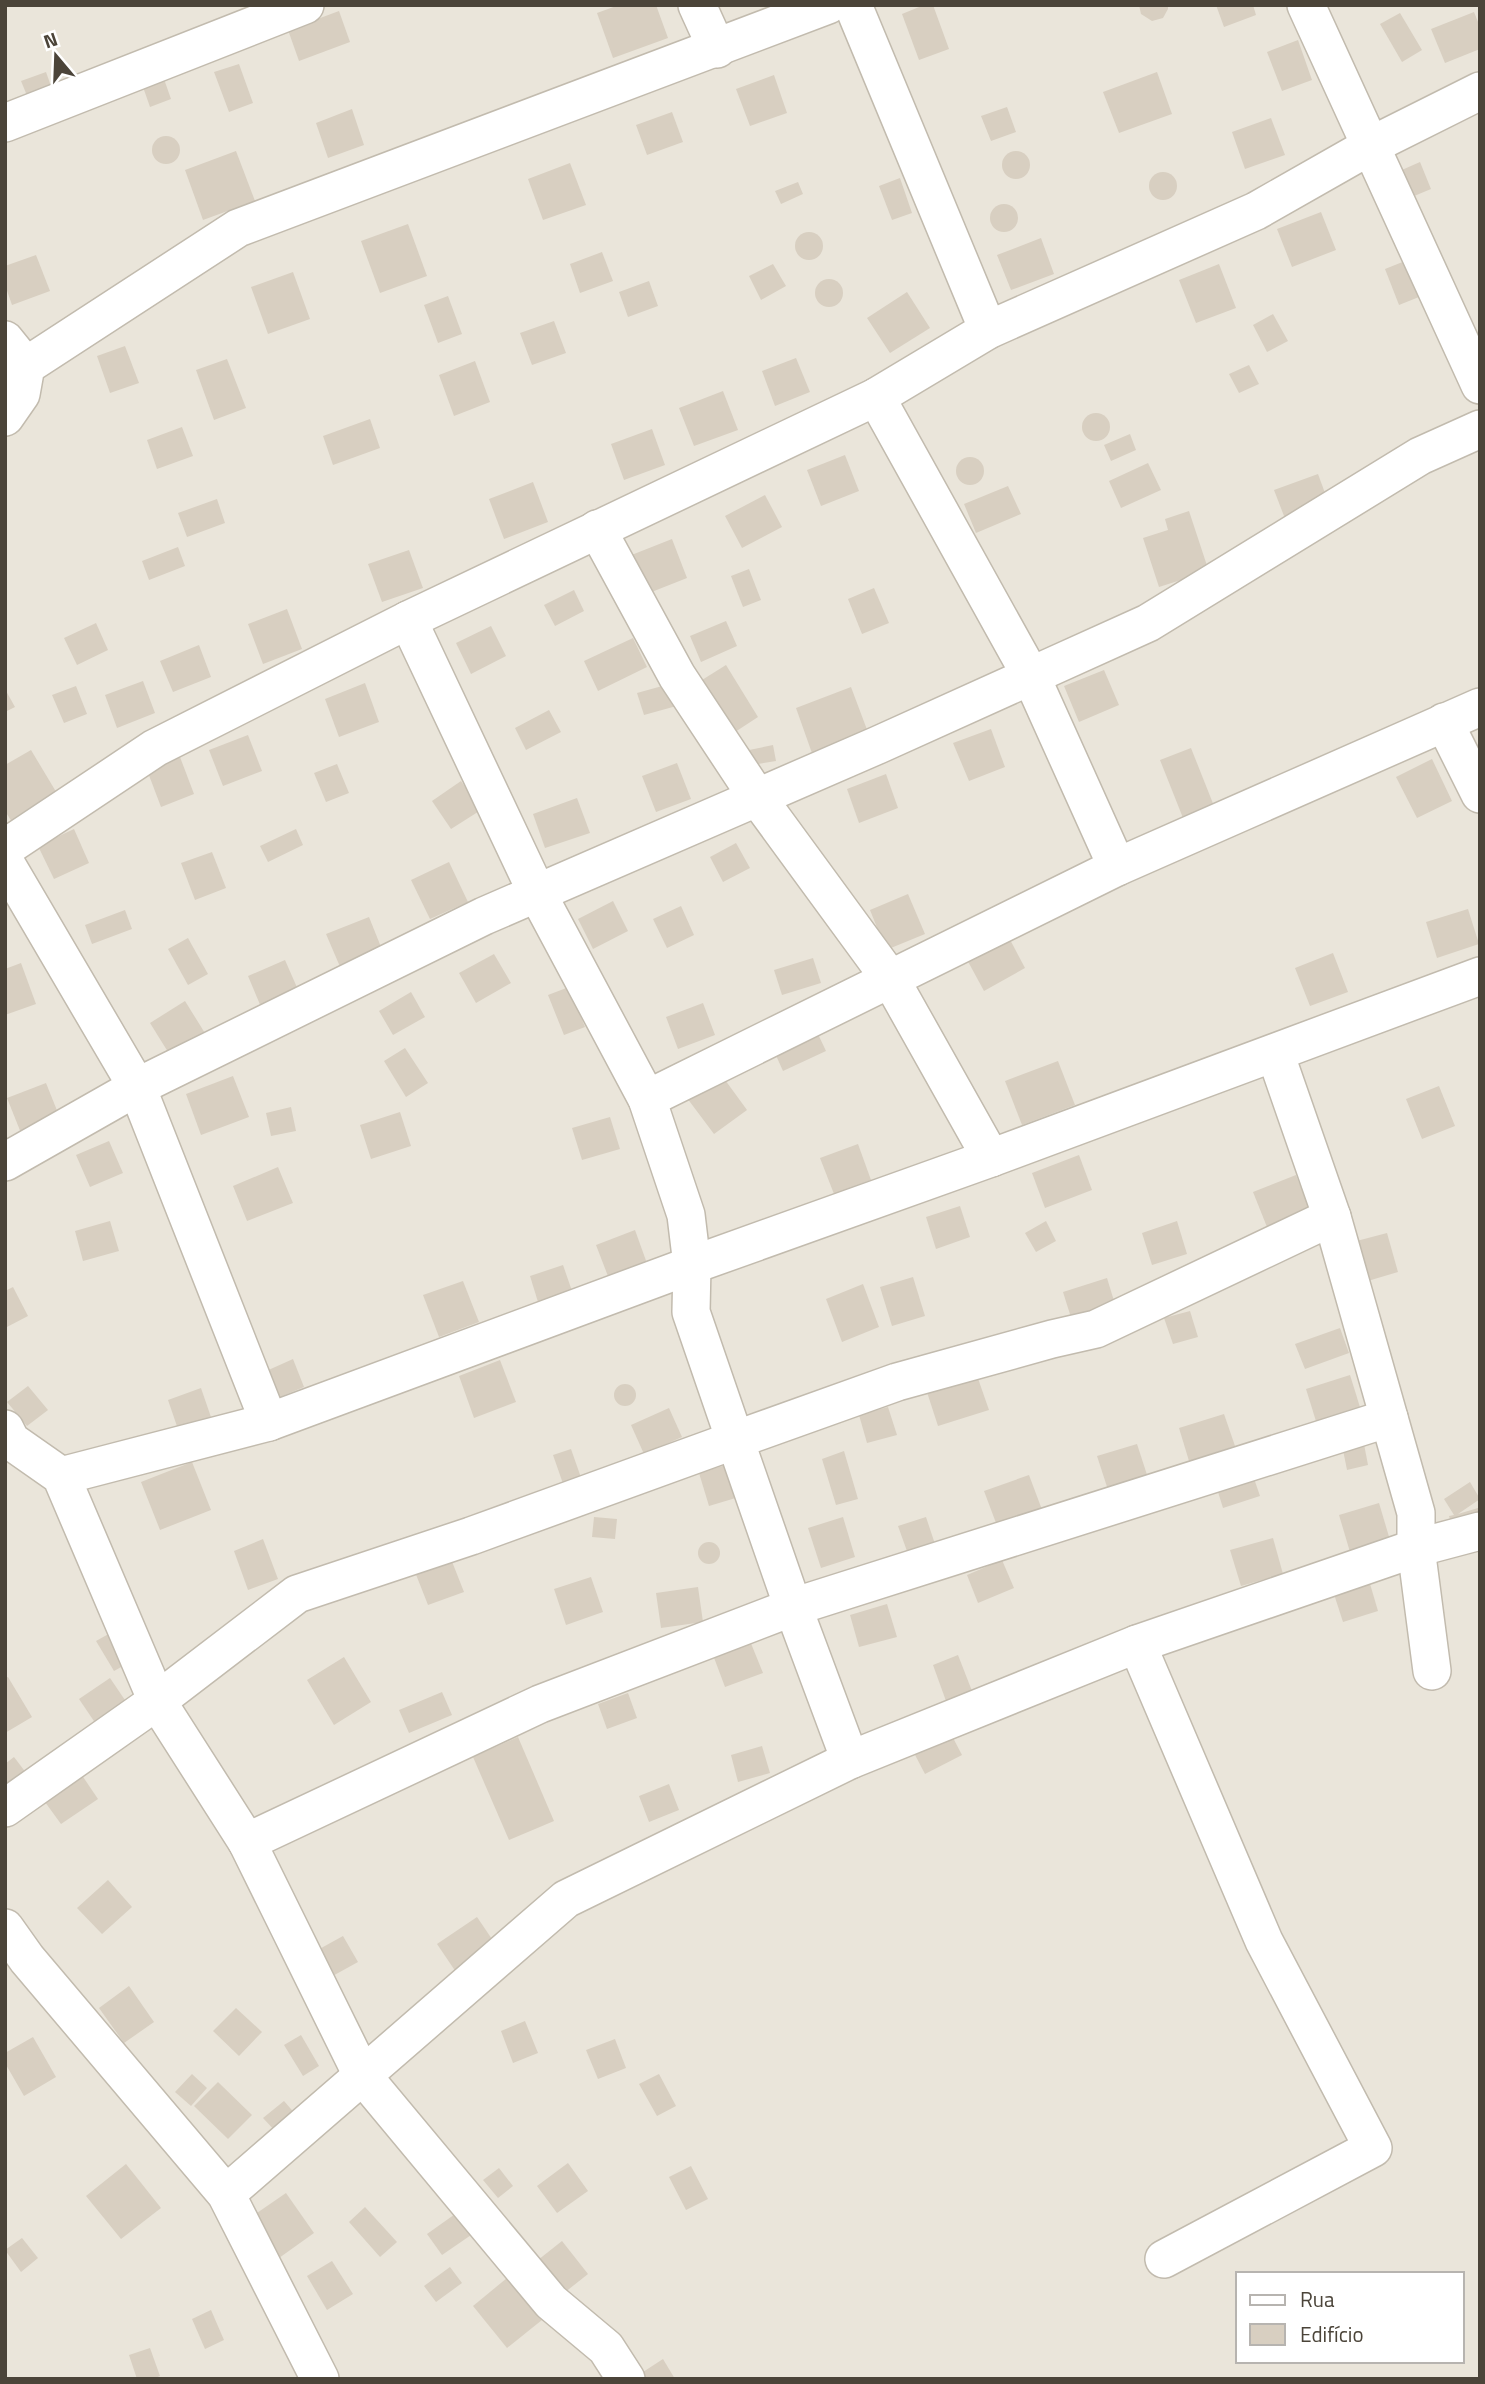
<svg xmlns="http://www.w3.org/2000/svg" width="1485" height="2384" viewBox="0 0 1485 2384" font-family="'Titillium Web',sans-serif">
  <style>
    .residential { fill: #eae5da; fill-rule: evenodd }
    .building { fill: #d8cfc1 }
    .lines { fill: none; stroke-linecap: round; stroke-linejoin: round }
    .minor-casing { stroke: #c2bbae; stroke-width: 40 }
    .minor { stroke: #fff; stroke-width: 37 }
  </style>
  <rect width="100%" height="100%" fill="#f6f3ec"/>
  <!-- residential -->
  <path class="residential" d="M5 5H1480V2379H5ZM1238 2274H1462V2361H1238Z"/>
  <!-- building -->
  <g class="building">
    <path d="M619 5H656L668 38 613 58 597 13Z"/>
    <path d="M924 5H933L949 49 919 60 902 14Z"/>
    <path d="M1139 5H1168V9L1163 18 1152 21 1141 14Z"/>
    <path d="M1216 5H1253L1256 15 1224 27Z"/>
    <path d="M339 11 350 42 299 61 288 30Z"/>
    <path d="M1474 12 1480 27V49L1445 63 1431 29Z"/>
    <path d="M1400 13 1422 50 1402 62 1380 24Z"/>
    <path d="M1298 40 1312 80 1282 91 1267 52Z"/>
    <path d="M239 64 253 103 229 112 214 72Z"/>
    <path d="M46 72 52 89 28 98 21 81Z"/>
    <path d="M1157 72 1172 114 1119 133 1103 92Z"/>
    <path d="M774 75 787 113 750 126 736 89Z"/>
    <path d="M164 79 171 99 150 107 143 87Z"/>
    <path d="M1007 107 1016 132 991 141 981 116Z"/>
    <path d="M352 109 364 145 328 158 316 123Z"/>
    <path d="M672 112 683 142 647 155 636 125Z"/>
    <path d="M1271 118 1285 155 1245 169 1232 132Z"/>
    <circle cx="166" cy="150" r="14"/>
    <circle cx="1016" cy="165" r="14"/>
    <path d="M236 151 255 201 203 220 185 170Z"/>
    <path d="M1420 162 1431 189 1407 199 1395 173Z"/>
    <path d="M570 163 586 205 543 220 528 179Z"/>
    <circle cx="1163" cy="186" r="14"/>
    <path d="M900 178 912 213 892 220 879 186Z"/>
    <path d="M798 182 803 194 781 204 775 191Z"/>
    <circle cx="1004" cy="218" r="14"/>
    <path d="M1321 212 1336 250 1292 267 1277 229Z"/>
    <path d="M408 224 427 276 380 293 361 241Z"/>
    <circle cx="809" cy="246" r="14"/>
    <path d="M1041 238 1054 274 1011 290 997 255Z"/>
    <path d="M602 252 613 281 580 293 570 264Z"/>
    <path d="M36 255 50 291 12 305 5 285V266Z"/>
    <path d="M1410 259 1424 295 1399 305 1385 269Z"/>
    <path d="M773 264 786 286 761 300 749 276Z"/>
    <path d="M1219 264 1236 308 1196 323 1179 280Z"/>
    <path d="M293 272 310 319 268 334 251 287Z"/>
    <circle cx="829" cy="293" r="14"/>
    <path d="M649 281 658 306 628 317 619 292Z"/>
    <path d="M907 292 930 328 890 353 867 318Z"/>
    <path d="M448 296 462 334 438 343 424 305Z"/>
    <path d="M1273 314 1288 341 1267 352 1253 325Z"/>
    <path d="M554 321 566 353 532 365 520 333Z"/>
    <path d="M125 346 139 383 110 393 97 356Z"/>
    <path d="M796 358 810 392 775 406 762 371Z"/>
    <path d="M227 359 246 408 214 420 196 370Z"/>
    <path d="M475 361 490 402 454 416 439 375Z"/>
    <path d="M1249 365 1259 384 1239 393 1229 374Z"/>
    <path d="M723 391 738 430 694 446 679 408Z"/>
    <circle cx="1096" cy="427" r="14"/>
    <path d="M370 419 380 448 333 465 323 436Z"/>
    <path d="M182 427 193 456 157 469 147 440Z"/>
    <path d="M652 429 665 465 624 480 611 444Z"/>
    <path d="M1130 434 1136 450 1111 461 1104 445Z"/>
    <path d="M845 455 859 491 821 506 807 470Z"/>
    <circle cx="970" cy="471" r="14"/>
    <path d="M1148 463 1161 490 1121 508 1109 481Z"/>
    <path d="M1318 474 1332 512 1289 529 1274 490Z"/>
    <path d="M533 482 548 522 504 539 489 499Z"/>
    <path d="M1008 486 1021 514 976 533 964 504Z"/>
    <path d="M765 495 782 527 742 548 725 516Z"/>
    <path d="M217 499 225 523 187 537 178 513Z"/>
    <path d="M1189 511 1217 596 1189 605 1181 580 1159 587 1143 538 1168 530 1165 519Z"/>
    <path d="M672 539 687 578 644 595 629 556Z"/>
    <path d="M178 547 185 566 149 580 142 561Z"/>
    <path d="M409 550 423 588 382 602 368 564Z"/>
    <path d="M749 569 761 600 743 607 731 576Z"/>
    <path d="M874 588 889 623 862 634 848 599Z"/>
    <path d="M574 590 584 611 555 626 544 605Z"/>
    <path d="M287 609 302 649 263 664 248 624Z"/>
    <path d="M726 621 737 646 701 662 690 636Z"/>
    <path d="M96 623 108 650 77 665 64 638Z"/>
    <path d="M491 626 506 656 471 674 456 643Z"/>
    <path d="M633 638 647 667 598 691 584 661Z"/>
    <path d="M199 645 211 677 173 692 160 661Z"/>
    <path d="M726 665 758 717 735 732 702 680Z"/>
    <path d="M1104 670 1119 705 1079 722 1064 686Z"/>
    <path d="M143 681 155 713 117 728 105 695Z"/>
    <path d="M365 683 379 722 339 737 325 699Z"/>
    <path d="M673 683 680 705 644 715 637 693Z"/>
    <path d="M76 686 87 714 64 723 52 695Z"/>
    <path d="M851 687 869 735 813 756 796 708Z"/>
    <path d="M5 689 15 707 5 712Z"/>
    <path d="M549 710 561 732 526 750 515 728Z"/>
    <path d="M991 729 1005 767 969 781 953 743Z"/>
    <path d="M248 735 262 771 223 786 209 750Z"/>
    <path d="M773 745 776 761 752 765 749 750Z"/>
    <path d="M1191 748 1216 811 1185 823 1160 760Z"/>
    <path d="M31 750 58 795 12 822 5 811V765Z"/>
    <path d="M180 757 194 794 161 807 147 770Z"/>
    <path d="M1432 759 1452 801 1417 818 1396 777Z"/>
    <path d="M677 763 691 799 656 812 642 776Z"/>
    <path d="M337 764 349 793 326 802 314 773Z"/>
    <path d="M886 774 898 808 859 823 847 789Z"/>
    <path d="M461 781 481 810 451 829 432 801Z"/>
    <path d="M577 798 590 833 545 848 533 814Z"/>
    <path d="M74 829 89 863 54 879 38 846Z"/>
    <path d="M296 829 303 845 268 862 260 846Z"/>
    <path d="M736 843 750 868 723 882 710 857Z"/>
    <path d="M212 852 226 888 195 900 181 863Z"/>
    <path d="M449 862 468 902 430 919 411 880Z"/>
    <path d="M908 894 925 934 886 950 870 910Z"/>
    <path d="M613 901 628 931 593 949 578 919Z"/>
    <path d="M681 906 694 935 667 948 653 919Z"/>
    <path d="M1468 909 1479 944 1437 958 1426 922Z"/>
    <path d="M125 910 132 929 92 944 85 925Z"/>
    <path d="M369 917 383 952 341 969 326 934Z"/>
    <path d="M1007 934 1025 968 984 991 965 956Z"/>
    <path d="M188 938 208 974 188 985 168 949Z"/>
    <path d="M1333 953 1348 992 1310 1006 1295 968Z"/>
    <path d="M494 954 511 983 476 1003 459 973Z"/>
    <path d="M813 958 821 983 782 995 774 970Z"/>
    <path d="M285 960 299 992 261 1007 248 976Z"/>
    <path d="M21 963 36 1004 5 1015V969Z"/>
    <path d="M569 987 585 1027 564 1035 548 995Z"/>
    <path d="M411 992 425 1017 393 1035 379 1011Z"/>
    <path d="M185 1001 208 1038 173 1060 150 1023Z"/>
    <path d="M703 1003 715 1035 678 1049 666 1017Z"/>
    <path d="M817 1032 826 1051 783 1071 774 1051Z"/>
    <path d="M405 1048 428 1083 406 1097 384 1061Z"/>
    <path d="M1058 1061 1075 1105 1022 1125 1005 1081Z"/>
    <path d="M720 1073 747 1110 714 1134 687 1098Z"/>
    <path d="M233 1076 249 1117 201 1135 186 1094Z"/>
    <path d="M46 1083 60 1118 21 1133 7 1098Z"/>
    <path d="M1439 1086 1455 1126 1422 1139 1406 1099Z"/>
    <path d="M291 1107 296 1131 271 1136 266 1113Z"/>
    <path d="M400 1112 411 1146 371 1159 360 1125Z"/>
    <path d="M610 1117 620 1149 582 1160 572 1128Z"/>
    <path d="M109 1141 123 1173 90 1187 76 1155Z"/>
    <path d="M858 1144 871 1180 834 1194 820 1158Z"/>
    <path d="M1079 1155 1092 1190 1045 1208 1032 1173Z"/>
    <path d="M278 1167 293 1203 247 1221 233 1186Z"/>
    <path d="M1296 1175 1310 1210 1267 1227 1253 1192Z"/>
    <path d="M960 1206 970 1237 936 1249 926 1217Z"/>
    <path d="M110 1221 119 1251 83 1261 75 1231Z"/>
    <path d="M1046 1221 1056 1241 1036 1252 1025 1233Z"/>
    <path d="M1177 1221 1187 1254 1152 1265 1142 1233Z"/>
    <path d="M635 1230 649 1269 611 1284 596 1245Z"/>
    <path d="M1387 1233 1398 1272 1361 1283 1349 1243Z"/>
    <path d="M563 1265 572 1291 538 1302 530 1276Z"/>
    <path d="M913 1277 925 1316 892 1326 880 1287Z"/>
    <path d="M1107 1278 1118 1314 1074 1327 1063 1292Z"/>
    <path d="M463 1281 479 1322 439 1337 423 1295Z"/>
    <path d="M863 1284 879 1327 842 1342 826 1299Z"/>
    <path d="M13 1287 28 1316 5 1328V1291Z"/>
    <path d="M1190 1311 1198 1337 1173 1344 1164 1318Z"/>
    <path d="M1340 1328 1349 1353 1305 1369 1295 1344Z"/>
    <path d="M293 1359 304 1387 275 1399 264 1372Z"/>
    <path d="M500 1360 516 1402 474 1418 459 1376Z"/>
    <path d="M974 1367 989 1410 938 1426 924 1383Z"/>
    <path d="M1350 1375 1364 1420 1320 1434 1306 1389Z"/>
    <circle cx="625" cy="1395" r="11"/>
    <path d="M28 1386 48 1410 27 1426 7 1402Z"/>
    <path d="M201 1388 213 1423 180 1435 168 1400Z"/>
    <path d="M888 1407 897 1435 867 1443 859 1415Z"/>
    <path d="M669 1408 682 1437 644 1454 631 1425Z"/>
    <path d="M1224 1414 1235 1446 1189 1461 1179 1428Z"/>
    <path d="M1137 1444 1150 1484 1110 1496 1097 1456Z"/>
    <path d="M1364 1444 1368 1465 1347 1470 1343 1450Z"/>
    <path d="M571 1449 585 1489 567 1495 553 1455Z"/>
    <path d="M844 1451 858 1499 836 1505 822 1459Z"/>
    <path d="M192 1462 211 1510 160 1530 141 1482Z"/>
    <path d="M729 1464 739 1497 709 1506 699 1473Z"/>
    <path d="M1249 1464 1260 1496 1223 1508 1213 1476Z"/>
    <path d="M1029 1475 1044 1515 999 1531 984 1491Z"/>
    <path d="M1470 1482 1480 1499 1458 1514 1478 1508 1480 1518 1452 1526 1449 1516 1454 1515 1444 1499Z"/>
    <path d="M1379 1503 1390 1540 1350 1552 1339 1515Z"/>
    <path d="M594 1517 617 1519 615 1539 592 1537Z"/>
    <path d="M843 1517 855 1557 821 1568 808 1528Z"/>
    <path d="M926 1517 935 1544 908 1554 898 1526Z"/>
    <path d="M1273 1538 1283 1574 1241 1586 1230 1550Z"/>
    <path d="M263 1539 278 1579 248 1590 234 1551Z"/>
    <circle cx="709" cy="1553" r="11"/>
    <path d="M451 1559 464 1592 428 1605 415 1572Z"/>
    <path d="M1002 1560 1014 1588 978 1603 967 1575Z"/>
    <path d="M591 1577 603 1612 566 1625 554 1589Z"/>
    <path d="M1368 1577 1378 1611 1343 1622 1332 1588Z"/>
    <path d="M698 1587 703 1622 661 1628 656 1593Z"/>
    <path d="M887 1604 897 1637 859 1647 850 1615Z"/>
    <path d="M114 1631 132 1661 114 1671 96 1641Z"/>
    <path d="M750 1641 763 1673 725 1687 713 1655Z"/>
    <path d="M958 1655 972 1691 946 1701 933 1665Z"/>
    <path d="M344 1657 371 1702 334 1725 307 1680Z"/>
    <path d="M8 1677 32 1717 5 1733V1678Z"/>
    <path d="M110 1678 131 1709 100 1730 79 1699Z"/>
    <path d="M442 1692 452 1715 409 1733 399 1710Z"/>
    <path d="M628 1693 637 1718 607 1729 598 1704Z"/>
    <path d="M951 1734 962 1755 925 1774 914 1753Z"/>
    <path d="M518 1737 554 1821 509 1840 473 1757Z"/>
    <path d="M762 1746 770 1773 738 1782 731 1755Z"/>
    <path d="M14 1757 30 1778 5 1796V1764Z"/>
    <path d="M75 1765 98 1799 61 1824 37 1791Z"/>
    <path d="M669 1784 679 1810 649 1822 639 1796Z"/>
    <path d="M108 1880 132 1907 102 1934 77 1908Z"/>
    <path d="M477 1917 498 1948 458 1975 437 1944Z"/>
    <path d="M343 1936 358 1962 329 1978 314 1952Z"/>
    <path d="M129 1986 154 2022 124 2043 99 2008Z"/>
    <path d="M236 2008 262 2032 239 2056 213 2031Z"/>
    <path d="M525 2021 538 2053 513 2063 501 2031Z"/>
    <path d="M301 2035 319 2066 303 2076 284 2045Z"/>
    <path d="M33 2037 56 2077 24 2096 5 2063V2053Z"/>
    <path d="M615 2039 626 2068 598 2079 586 2050Z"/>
    <path d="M192 2074 207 2088 191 2106 175 2092Z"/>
    <path d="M659 2074 676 2106 657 2116 639 2084Z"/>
    <path d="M218 2082 252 2115 228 2139 194 2106Z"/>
    <path d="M284 2101 297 2116 277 2133 263 2118Z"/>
    <path d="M568 2163 588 2191 557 2213 537 2186Z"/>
    <path d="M126 2164 161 2208 121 2239 86 2196Z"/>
    <path d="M691 2166 708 2199 686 2210 669 2177Z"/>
    <path d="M499 2168 513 2186 498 2198 483 2180Z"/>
    <path d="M286 2193 314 2233 279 2258 251 2217Z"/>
    <path d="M365 2207 397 2242 380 2257 349 2222Z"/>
    <path d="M458 2212 474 2233 442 2255 427 2234Z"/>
    <path d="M22 2238 38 2258 21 2272 5 2250Z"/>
    <path d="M562 2241 588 2274 564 2293 538 2260Z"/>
    <path d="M332 2261 353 2294 327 2310 307 2276Z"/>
    <path d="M450 2267 462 2283 436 2302 424 2286Z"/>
    <path d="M507 2278 542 2320 507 2348 473 2306Z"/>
    <path d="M211 2310 224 2340 205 2349 192 2319Z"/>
    <path d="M150 2348 160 2376 153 2379H137L129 2355Z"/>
    <path d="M663 2359 675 2379H647L643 2372Z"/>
  </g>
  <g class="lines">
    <!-- minor casing -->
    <g class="minor-casing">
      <g id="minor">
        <path d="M697 5 717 49"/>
        <path d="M853 5 988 330"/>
        <path d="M1306 5 1480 385"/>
        <path d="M5 123 305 5"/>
        <path d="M5 340 26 366"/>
        <path d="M876 397 1031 676 1117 867"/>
        <path d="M5 417 21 394 26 366 238 228 828 5"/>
        <path d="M597 529 677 676 757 797 891 980 991 1158"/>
        <path d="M1444 722 1480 794"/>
        <path d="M5 848 155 748 408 620 876 397 988 330 1256 211 1372 145 1480 91"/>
        <path d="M5 862 137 1087 269 1422"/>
        <path d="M1275 1053 1332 1217 1416 1513V1548L1432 1671"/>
        <path d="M647 1099 1117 867 1480 707"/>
        <path d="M5 1162 137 1087 484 916 878 745 1148 623 1420 456 1480 429"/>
        <path d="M5 1429 11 1441 61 1476 157 1701 247 1842 362 2075 551 2302 606 2348 626 2379"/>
        <path d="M61 1476 269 1422 692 1265 991 1158 1480 976"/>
        <path d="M1137 1644 1264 1941 1373 2148 1164 2259"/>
        <path d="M850 1760 793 1607 735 1440 897 1382 1052 1339 1096 1329 1332 1217"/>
        <path d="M5 1808 157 1701 297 1594 471 1536 735 1440 691 1312 692 1265 686 1215 647 1099 537 893 408 620"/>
        <path d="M247 1842 540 1704 793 1607 1389 1418"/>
        <path d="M5 1928 27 1959 226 2194 320 2379"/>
        <path d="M226 2194 566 1899 850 1760 1137 1644 1416 1548 1480 1531"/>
      </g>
    </g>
    <!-- minor -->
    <use href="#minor" class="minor"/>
  </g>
  <!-- border -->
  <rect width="1485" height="2384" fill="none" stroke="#4b4439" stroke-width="14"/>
  <!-- legend -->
  <rect x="1236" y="2272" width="228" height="91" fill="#ffffff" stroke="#b7b4b0" stroke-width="2"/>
  <rect x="1250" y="2295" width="35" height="10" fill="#ffffff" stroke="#b7b4b0" stroke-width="2"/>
  <text x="1300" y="2307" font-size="21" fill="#4b4439">Rua</text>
  <rect x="1250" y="2324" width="35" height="21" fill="#d8cfc1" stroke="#b7b4b0" stroke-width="2"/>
  <text x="1300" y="2342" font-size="21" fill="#4b4439">Edifício</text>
  <!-- north arrow -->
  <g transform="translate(56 56) rotate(341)" stroke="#ffffff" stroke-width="5" paint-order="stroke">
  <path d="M0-5L12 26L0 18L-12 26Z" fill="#4b4439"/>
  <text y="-10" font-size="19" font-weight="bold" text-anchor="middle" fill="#4b4439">N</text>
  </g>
</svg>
